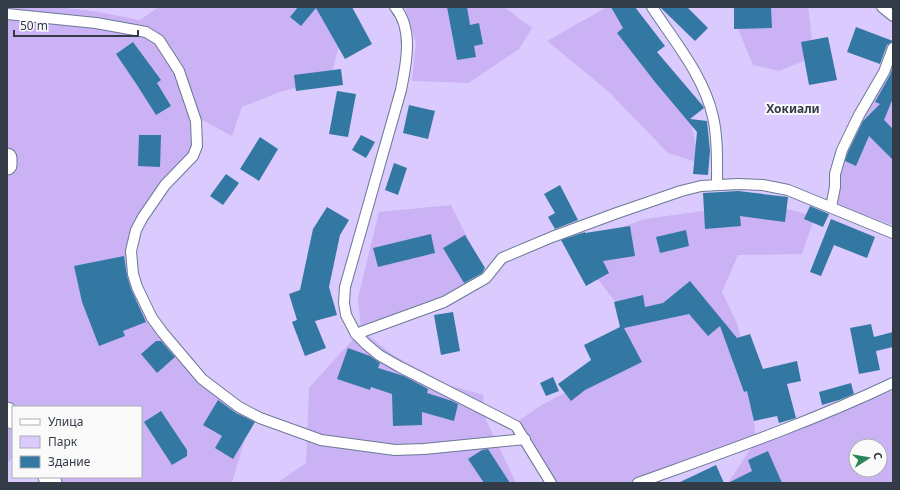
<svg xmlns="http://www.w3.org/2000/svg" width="900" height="490" viewBox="0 0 900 490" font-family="'Noto Sans',sans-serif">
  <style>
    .green { fill: #dbcafe; fill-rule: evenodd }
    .forest { fill: #cab2f5; fill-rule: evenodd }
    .building { fill: #3378a3 }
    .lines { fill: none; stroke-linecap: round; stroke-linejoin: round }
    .service-casing { stroke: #697a95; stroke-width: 12 }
    .minor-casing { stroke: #697a95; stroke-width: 21 }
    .service { stroke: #fff; stroke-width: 10 }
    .minor { stroke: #fff; stroke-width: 19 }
    .labels { text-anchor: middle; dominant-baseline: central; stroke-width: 4; stroke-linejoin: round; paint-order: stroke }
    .quarter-label { font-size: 12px; font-weight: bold; fill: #333b47; stroke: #fafafa }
  </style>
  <rect width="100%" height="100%" fill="#fafafa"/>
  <!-- green -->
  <path class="green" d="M7 7H893V483H7ZM13 407H141V477H13ZM856 446H880V470H856Z"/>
  <!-- forest -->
  <g class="forest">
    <path d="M7 7H55L93 11 140 20 159 7H324L343 33 330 78 280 92 242 107 232 136 202 120 194 158 159 194 137 232 133 262 146 301 198 372 252 414 232 483H57L53 477H141V407H13V458L7 463Z"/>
    <path d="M405 7H504L532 28 519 49 469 83 412 81 416 43Z"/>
    <path d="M607 7H626L686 101 700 163 668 153 608 91 547 41Z"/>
    <path d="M733 7H808L814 57 779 71 753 65 740 34Z"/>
    <path d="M893 44V225L837 205 835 194 843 156Z"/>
    <path d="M451 205 486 276 369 336 393 355 449 385 483 395 486 420 516 483H277L306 463 309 388 355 337 361 329 358 298 379 212Z"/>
    <path d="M739 206H774L815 216 802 254 738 255 722 292 737 323 749 371 756 441 802 427 893 391V483H728L755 442 636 483H553L548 467 517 422 540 406 609 369 623 312 583 260 600 235 645 219ZM856 446H880V470H856Z"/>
  </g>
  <!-- building -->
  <g class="building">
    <path d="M298 7H352L372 44 345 59 316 8 301 26 290 17Z"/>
    <path d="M447 7H467L470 25 479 23 483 44 474 46 476 57 457 60Z"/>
    <path d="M611 7H635L665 46 657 52 703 106 704 108 690 119 707 121 710 151 708 175 693 174 697 132 655 82 617 33 623 28Z"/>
    <path d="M660 7H687L708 28 695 41Z"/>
    <path d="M754 7H771L772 28 734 29V8Z"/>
    <path d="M856 27 893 41 887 45 880 64 847 52Z"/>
    <path d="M828 37 837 80 809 85 801 42Z"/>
    <path d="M133 42 161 80 157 83 171 106 156 115 137 85 116 54Z"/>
    <path d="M893 67V98L884 120 893 129V160L869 136 856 166 845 161 848 152 863 121 880 104 875 102 890 75Z"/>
    <path d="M341 69 343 85 296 91 294 75Z"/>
    <path d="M337 91 356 94 348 137 329 134Z"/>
    <path d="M409 105 435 111 428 139 403 133Z"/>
    <path d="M139 135H161L160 167 138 166Z"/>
    <path d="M361 135 375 142 366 158 352 150Z"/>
    <path d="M260 137 278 149 259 181 240 169Z"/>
    <path d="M394 163 407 168 398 195 385 190Z"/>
    <path d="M226 174 239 183 223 205 210 196Z"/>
    <path d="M560 185 578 220 555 229 548 217 555 213 544 194Z"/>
    <path d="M738 191 788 197 785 222 740 216 741 226 705 229 703 193Z"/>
    <path d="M810 206 829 214 823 227 804 219Z"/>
    <path d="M327 207 349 220 340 235 329 287 337 315 315 321 326 348 305 356 292 322 297 320 289 294 300 290 313 229Z"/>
    <path d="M831 219 875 237 867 258 834 245 821 276 810 272Z"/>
    <path d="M630 226 635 256 603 261 609 273 586 286 561 240 585 232V233Z"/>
    <path d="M686 230 689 246 660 253 656 237Z"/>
    <path d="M431 234 435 253 378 267 373 248Z"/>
    <path d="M465 235 485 268 482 273 464 283 443 248Z"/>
    <path d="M124 256 127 276 131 289 146 322 123 331 125 336 99 346 82 302 74 266Z"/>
    <path d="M690 281 737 338 750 334 763 369 797 361 801 381 787 384 796 418 779 423 777 416 754 421 747 391 744 392 720 326 708 336 689 314 624 328 642 362 585 390 571 401 558 384 591 360 584 345 620 327 614 302 643 295 645 307 663 303Z"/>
    <path d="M453 312 460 351 441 355 434 315Z"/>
    <path d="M871 324 874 337 893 332V347L876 351 880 370 859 374 850 328Z"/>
    <path d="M156 341H161L175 357 157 373 141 354Z"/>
    <path d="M348 348 370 356 380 363 378 368 404 376 428 389 427 393 452 401 458 404 454 421 422 412V425L393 426 392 394 371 387 370 390 337 379Z"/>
    <path d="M553 377 559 391 546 396 540 383Z"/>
    <path d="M851 383 854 394 839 400 822 405 819 392Z"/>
    <path d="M218 400 236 413 255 422 233 459 215 448 222 436 203 425Z"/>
    <path d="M161 411 187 450V456L172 465 144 422Z"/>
    <path d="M488 449 510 483H484L468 459 482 450Z"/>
    <path d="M768 451 782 483H728L752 471 748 460Z"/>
    <path d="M716 465 724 483H678Z"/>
  </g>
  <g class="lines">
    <!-- service casing -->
    <g class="service-casing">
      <g id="service">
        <path d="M395 7C414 29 406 65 401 90L345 287 344 303 346 315 356 334 366 344 379 355 400 367 516 426 551 483"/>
        <path d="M652 7C674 41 704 76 713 117 718 138 717 163 717 184"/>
        <path d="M882 7 893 16"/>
        <path d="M7 14 96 23 146 32 159 40 179 71 196 121 197 146 193 156 165 185 143 217 136 230 131 251 133 274 137 287 152 318 163 333 202 379 239 407 260 418 321 440 395 450 424 449 525 439"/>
        <path d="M831 207 835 187V174L842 150 859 115 884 72 893 48"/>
        <path d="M356 334 444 302 486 278 502 258 552 237 617 213 681 191 701 186 738 184 763 185 788 190 893 233"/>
        <path d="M638 483C724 452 811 422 893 383"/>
      </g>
    </g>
    <!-- minor casing -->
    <g class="minor-casing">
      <g id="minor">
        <path d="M7 158V165"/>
        <path d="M7 412 13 419"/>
        <path d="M48 477 52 483"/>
      </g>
    </g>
    <!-- service -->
    <use href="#service" class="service"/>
    <!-- minor -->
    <use href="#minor" class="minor"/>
  </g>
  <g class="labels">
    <!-- quarter labels -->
    <g class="quarter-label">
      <text x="793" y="108">Хокиали</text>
    </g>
  </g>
  <!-- border -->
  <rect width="900" height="490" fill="none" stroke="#333b47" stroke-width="16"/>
  <!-- legend -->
  <rect x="12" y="406" width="130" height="72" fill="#fafafa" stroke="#aaaeb2"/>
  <rect x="20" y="419" width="20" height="6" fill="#ffffff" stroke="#aaaeb2"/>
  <text x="48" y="426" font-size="12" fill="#333b47">Улица</text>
  <rect x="20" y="436" width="20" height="12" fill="#dbcafe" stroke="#aaaeb2"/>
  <text x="48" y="446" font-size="12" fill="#333b47">Парк</text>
  <rect x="20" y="456" width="20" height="12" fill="#3378a3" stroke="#aaaeb2"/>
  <text x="48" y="466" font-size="12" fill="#333b47">Здание</text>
  <!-- north arrow -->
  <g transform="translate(868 458) rotate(78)"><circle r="19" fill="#fafafa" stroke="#aaaeb2"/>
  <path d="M0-3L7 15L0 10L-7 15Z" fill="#2c8357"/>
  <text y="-6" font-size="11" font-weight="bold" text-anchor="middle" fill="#333b47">С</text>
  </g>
  <!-- scale -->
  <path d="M14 30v6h124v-6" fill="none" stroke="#333b47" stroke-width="2"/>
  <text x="20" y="30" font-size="12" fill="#333b47" stroke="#fafafa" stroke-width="3" paint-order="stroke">50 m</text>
</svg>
